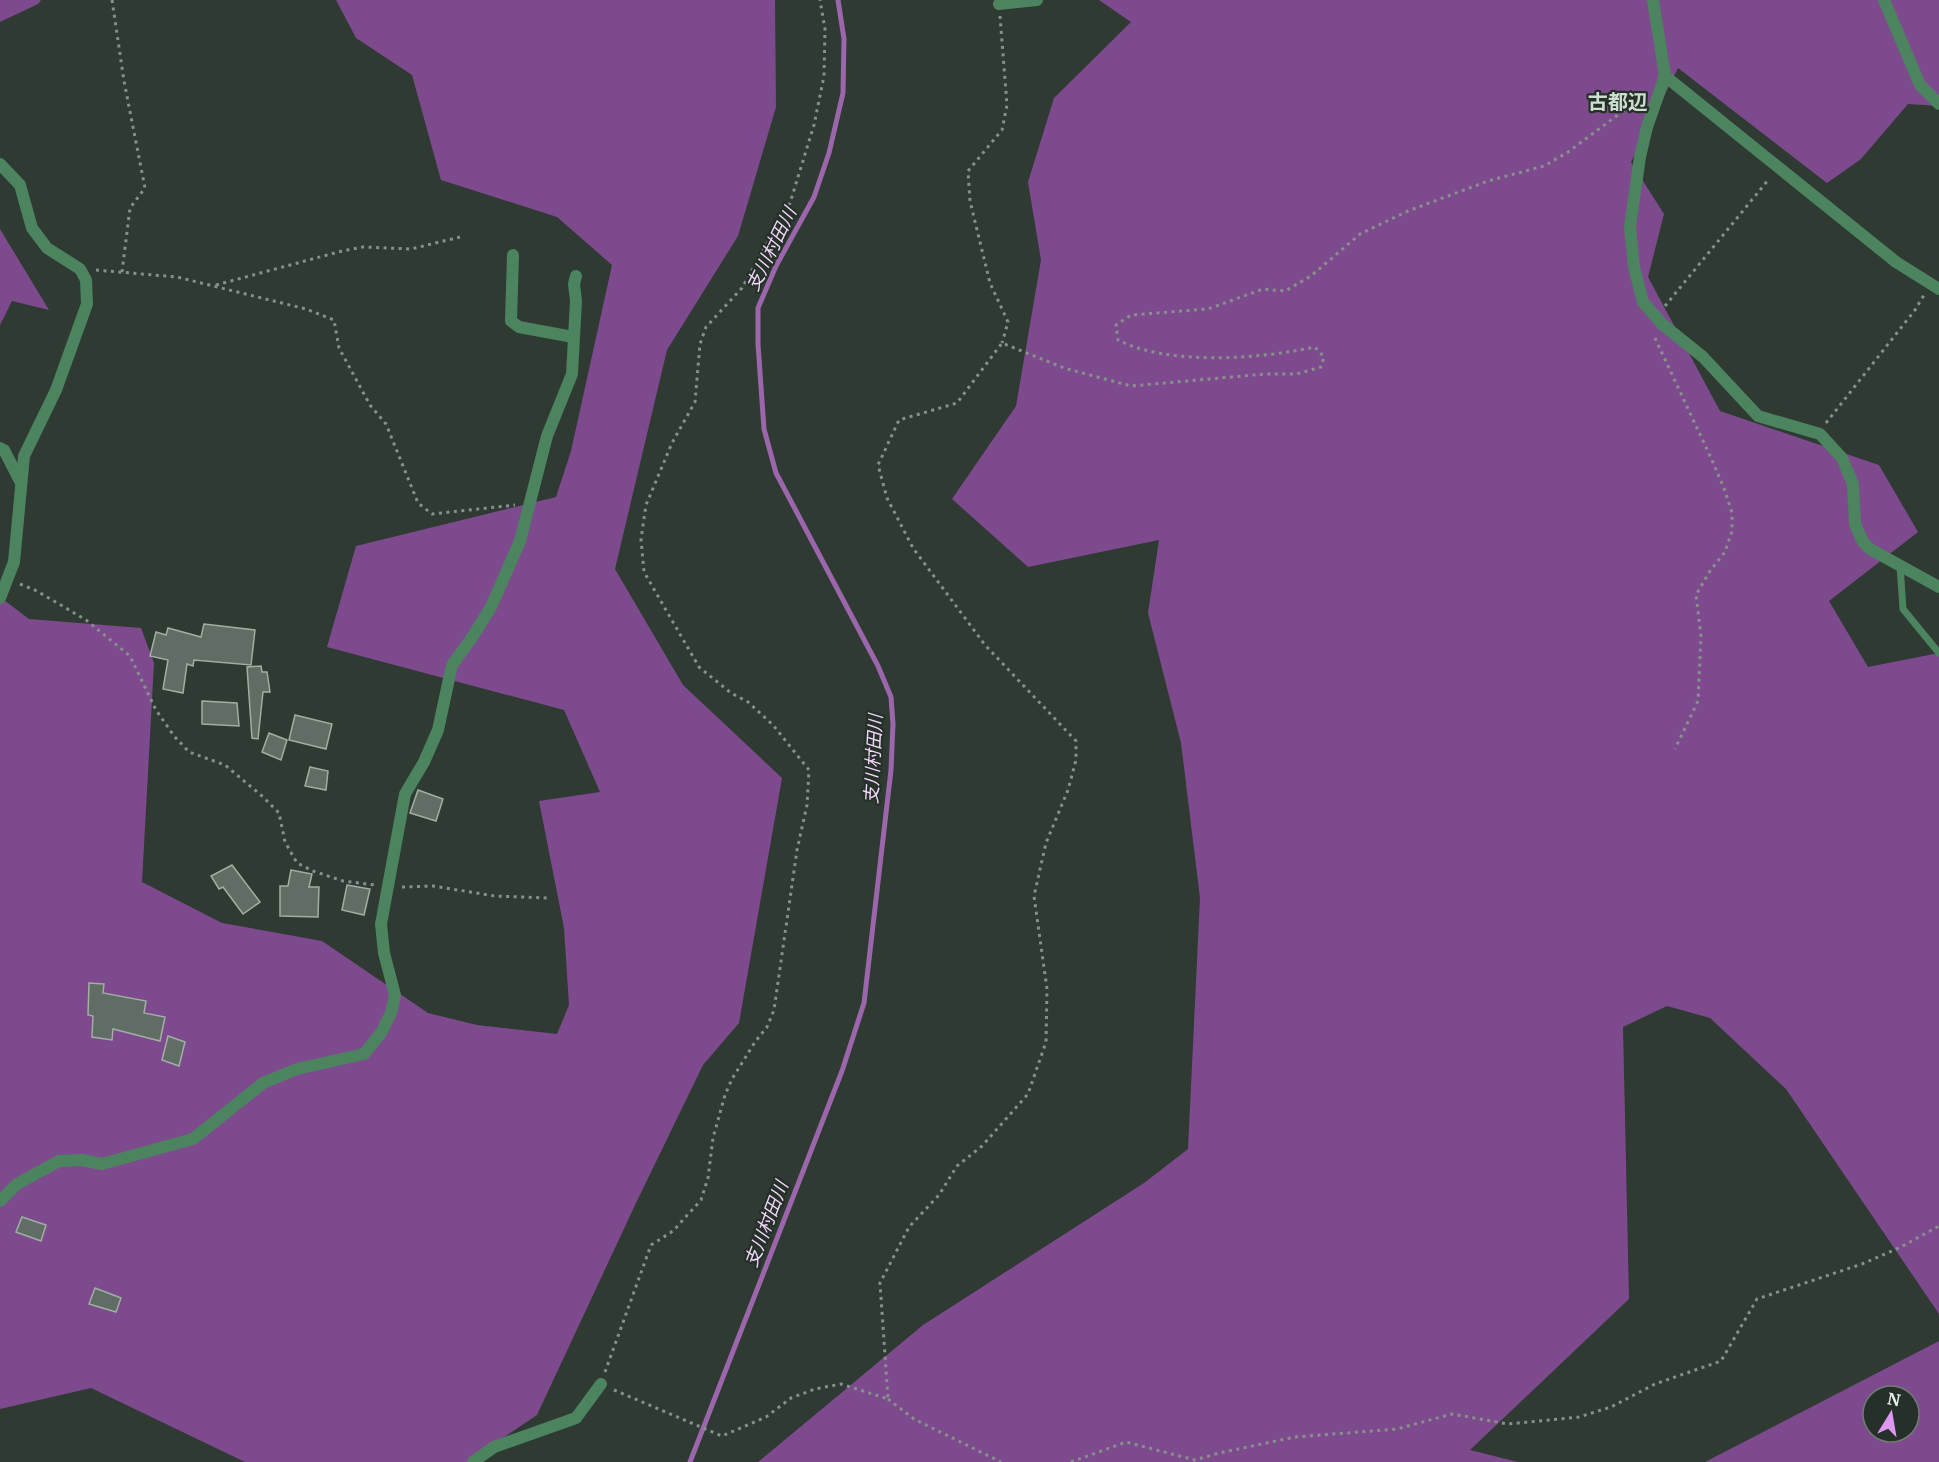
<svg xmlns="http://www.w3.org/2000/svg" width="1939" height="1462" viewBox="0 0 1939 1462" font-family="Merriweather,'Noto Sans JP',serif">
  <style>
    .forest { fill: #7e4a8e; fill-rule: evenodd }
    .lines { fill: none; stroke-linecap: round; stroke-linejoin: round }
    .stream { stroke: #9c66ac; stroke-width: 5 }
    .building { fill: #606d64; stroke: #a0aea4; stroke-width: 1.5 }
    .path { stroke: #87918b; stroke-width: 3; stroke-dasharray: 3 4.5; stroke-linecap: butt }
    .service { stroke: #4d8460; stroke-width: 7 }
    .minor { stroke: #4d8460; stroke-width: 12 }
    .labels { text-anchor: middle; dominant-baseline: central; stroke-width: 4.5; stroke-linejoin: round; paint-order: stroke }
    .water-label { font-size: 18px; font-style: italic; fill: #f4d7fd; stroke: #243028 }
    .quarter-label { font-size: 20px; font-weight: bold; fill: #ceddd2; stroke: #243028 }
  </style>
  <rect width="100%" height="100%" fill="#2e3a32"/>
  <!-- forest -->
  <g class="forest">
    <path d="M0 0H41L38 4 0 22Z"/>
    <path d="M336 0H775L776 107 738 236 667 350 615 569 683 685 782 778 739 1023 703 1065 636 1203 537 1415 467 1462H245L91 1388 0 1409V597L29 619 141 628 154 663 142 882 222 923 322 941 428 1013 477 1025 557 1034 569 1005 564 928 539 801 600 792 564 710 327 647 356 546 556 497 571 451 612 265 557 217 441 180 412 75 356 38Z"/>
    <path d="M1099 0H1939V106L1908 104 1861 159 1827 183 1678 68 1631 162 1664 214 1648 277 1720 411 1879 465 1918 532 1829 601 1868 667 1939 653V1314L1786 1089 1710 1018 1667 1006 1623 1027 1629 1299 1470 1450 1518 1462H758L923 1325 1144 1183 1188 1149 1200 898 1181 743 1148 613 1159 540 1028 567 952 499 1016 406 1041 260 1028 182 1054 98 1131 22Z"/>
    <path d="M0 229 49 310 12 301 0 325Z"/>
    <path d="M1939 1341V1462H1705ZM1873 1396H1909V1432H1873Z"/>
  </g>
  <g class="lines">
    <!-- stream -->
    <path class="stream" d="M690 1462 842 1071 864 1003 891 770 893 724 891 697 878 666 776 473 764 429 758 344V308L776 266 814 197 829 153 843 93 844 39 838 0"/>
  </g>
  <!-- building -->
  <g class="building">
    <path d="M204 624 255 630 251 665 194 660 193 666 187 664 183 693 163 689 168 660 150 656 156 632 166 635 168 628 201 637Z"/>
    <path d="M261 666 262 672H267L270 692H263L258 739 252 738 247 667Z"/>
    <path d="M202 701 237 703 239 726 202 724Z"/>
    <path d="M295 715 332 724 326 749 289 740Z"/>
    <path d="M269 733 287 740 281 760 262 752Z"/>
    <path d="M310 767 328 771 326 790 305 786Z"/>
    <path d="M418 790 443 799 436 821 410 813Z"/>
    <path d="M232 865 260 902 243 914 223 887 219 889 211 876Z"/>
    <path d="M291 870 312 874 309 887H319L318 917 280 916V886H288Z"/>
    <path d="M347 885 370 889 364 915 342 910Z"/>
    <path d="M89 983 104 984 103 993 146 1001 144 1013 165 1017 160 1041 113 1029 112 1040 92 1037 93 1016 88 1015Z"/>
    <path d="M168 1036 185 1042 179 1066 162 1060Z"/>
    <path d="M22 1217 46 1225 41 1241 16 1232Z"/>
    <path d="M95 1288 121 1298 116 1312 89 1304Z"/>
  </g>
  <g class="lines">
    <!-- path -->
    <g class="path">
      <path d="M112 0 124 81 145 188 130 208 122 272"/>
      <path d="M1000 16 1007 105 1002 130 968 171 970 201 990 283 1008 322 1002 343"/>
      <path d="M96 270 177 277 306 309 334 320 339 348 370 405 386 424 418 503 432 514 515 505"/>
      <path d="M216 285 342 251 363 247 411 249 460 237"/>
      <path d="M1665 306 1769 179"/>
      <path d="M1655 338 1711 458 1724 488 1732 513V531L1725 552 1710 571 1696 595 1701 636 1698 701 1675 749"/>
      <path d="M1826 423 1915 310 1924 295"/>
      <path d="M20 584 37 591 86 620 130 656 156 710 174 736 189 752 225 765 262 796 279 813 285 842 297 863 313 871 343 881 375 885"/>
      <path d="M402 887 433 886 495 896 547 898"/>
      <path d="M605 1372 651 1245 673 1231 701 1200 708 1178 713 1138 725 1095 732 1079 755 1042 767 1027 774 1010 797 850 807 805 809 770 773 725 748 702 731 693 699 667 644 572 641 539 646 505 672 443 695 402 700 344 706 327 742 288 790 203 814 125 824 76 825 29 820 0"/>
      <path d="M614 1390 722 1436 766 1417 791 1398 815 1389 841 1384 888 1399 880 1283 909 1227 939 1195 957 1166 982 1146 1028 1094 1046 1042 1047 989 1034 896 1046 843 1068 790 1076 760V741L985 645 913 548 887 498 878 465 899 420 957 403 1002 343 1064 368 1131 386 1265 374H1297L1321 367 1324 357 1315 347C1260 359 1169 366 1118 340L1116 325 1131 315 1208 309 1263 289 1285 291 1311 276 1360 234 1408 211 1488 181 1544 166 1568 152 1642 97"/>
      <path d="M888 1399 914 1419 1001 1462"/>
      <path d="M1071 1462 1126 1442 1195 1460 1219 1453 1295 1437 1397 1429 1452 1414 1508 1424 1579 1417 1611 1407 1655 1384 1721 1361 1757 1299 1862 1264 1901 1247 1939 1226"/>
    </g>
    <!-- service -->
    <path class="service" d="M1900 566 1903 609 1939 653"/>
    <!-- minor -->
    <g class="minor">
      <path d="M1653 0 1665 76 1647 127 1640 157 1630 227 1634 267 1643 302 1662 324 1703 357 1758 416 1820 434 1842 458 1853 484 1855 524 1863 542 1870 549 1939 587"/>
      <path d="M1884 0 1920 85 1939 104"/>
      <path d="M999 4 1037 0"/>
      <path d="M1665 76 1896 262 1939 289"/>
      <path d="M0 164 20 185 32 228 47 248 80 269 86 280 87 304 56 390 24 456 14 562 0 598"/>
      <path d="M513 255 511 321 519 327 573 337"/>
      <path d="M0 448 4 450 21 483"/>
      <path d="M0 1201 17 1184 59 1161 82 1160 102 1164 193 1139 263 1083 297 1069 364 1054 381 1033 391 1013 395 995 384 953 381 924 405 794 424 762 438 730 452 665 471 639 491 607 520 541 547 436 572 374 576 301 574 284 576 276"/>
      <path d="M473 1462 494 1447 576 1418 601 1384"/>
    </g>
  </g>
  <g class="labels">
    <!-- water labels -->
    <g class="water-label">
      <text transform="translate(771 249) rotate(-64)">支川村田川</text>
      <text transform="translate(873 759) rotate(-87)">支川村田川</text>
      <text transform="translate(766 1224) rotate(-69)">支川村田川</text>
    </g>
    <!-- quarter labels -->
    <g class="quarter-label">
      <text x="1618" y="101">古都辺</text>
    </g>
  </g>
  <!-- north arrow -->
  <g transform="translate(1891 1414) rotate(11)"><circle r="28" fill="#243028" stroke="#727c76" stroke-width="1.5"/>
  <path d="M0-4.5L10 22L0 15L-10 22Z" fill="#de98f3"/>
  <text y="-9" font-size="16" font-weight="bold" text-anchor="middle" fill="#e7efea">N</text>
  </g>
</svg>
